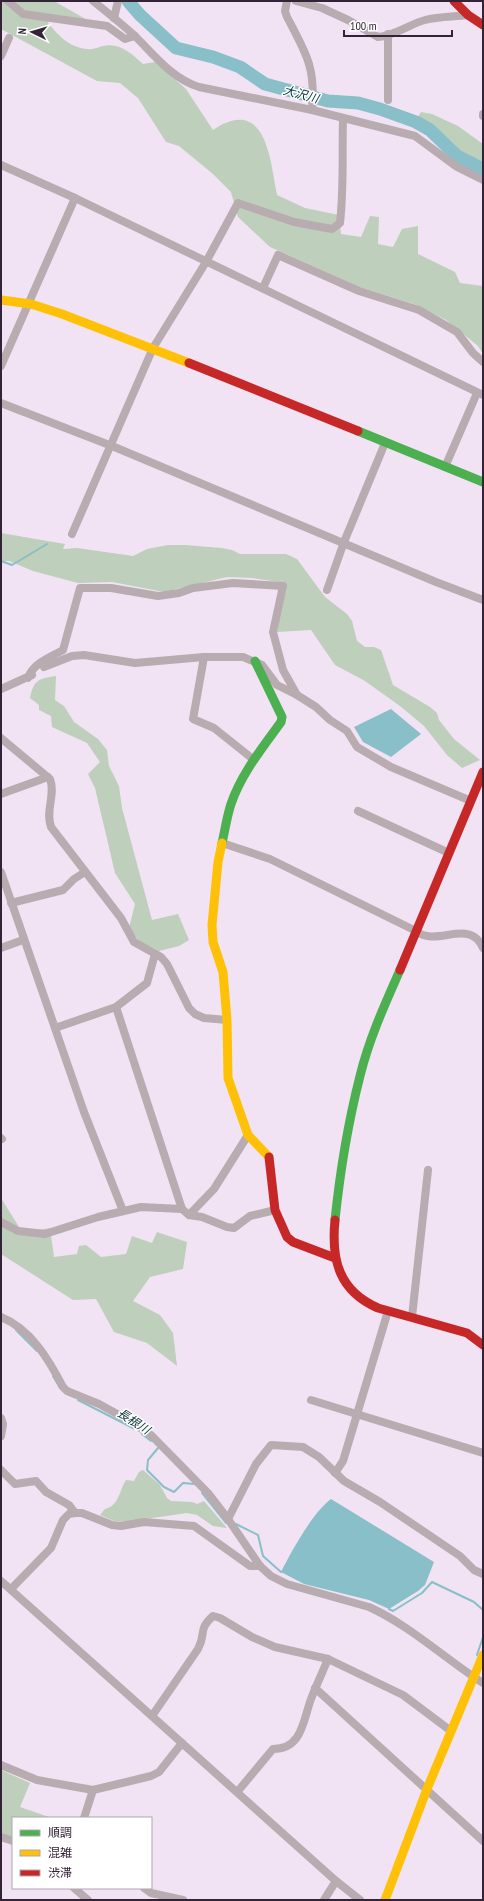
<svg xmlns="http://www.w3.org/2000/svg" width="484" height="1901" viewBox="0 0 484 1901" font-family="'PT Sans Narrow','Noto Sans JP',sans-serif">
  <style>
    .forest { fill: #becfbb }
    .water { fill: #89bfc8 }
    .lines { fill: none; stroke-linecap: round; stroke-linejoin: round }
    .stream { stroke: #89bfc8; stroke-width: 2 }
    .river { stroke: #89bfc8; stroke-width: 13 }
    .street { stroke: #b8acb0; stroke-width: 8 }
    .fast { stroke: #4caf50; stroke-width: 9 }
    .slow { stroke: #ffc107; stroke-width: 9 }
    .jam { stroke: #c62828; stroke-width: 9 }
    .labels { text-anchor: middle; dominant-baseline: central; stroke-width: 3; stroke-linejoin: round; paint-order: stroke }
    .water-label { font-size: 12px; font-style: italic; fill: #093336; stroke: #fff }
  </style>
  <rect width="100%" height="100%" fill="#f1e3f4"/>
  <!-- forest -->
  <g class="forest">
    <path d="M1 1H54L89 21 51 15 48 23C59 36 70 48 88 49 93 50 98 47 103 46 120 42 132 54 143 64L155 62 186 89 213 130C266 95 270 159 277 195L305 208 339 215 341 234 361 237 370 216 379 217 378 244 393 247 402 229 418 226V254L455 272 460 283 483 286V354L478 346 446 320 414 304 362 288 270 247 238 217 231 192 213 174 179 146 166 142 138 98 120 83 97 81 1 29Z"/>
    <path d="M421 112 432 114 458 126 483 144V165L463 157 418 117Z"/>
    <path d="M1 533 65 544 63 549 77 548 133 556 147 549 168 545H185L222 548 232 550 240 554H286L297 559 325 597 347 614 352 621 357 641 365 647H374L381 650 393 685 430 707 437 713 439 720 454 739 480 760 462 768 447 755 424 726 400 706 365 681 335 665 311 630 277 632 285 583 252 578 227 577 168 591H159L112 582 78 583 33 571 9 561H1Z"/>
    <path d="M56 676 55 700 64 706 74 722 98 739 107 750 109 766 119 786 122 808 152 920 178 914 189 940 179 946 159 951 139 941 129 928 135 904 115 873 95 788 88 774 100 762 87 743 52 727 51 716 39 710V705L30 698C34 679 39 679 56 676Z"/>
    <path d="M1 1198 19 1227 31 1231 50 1228 54 1257 77 1254 79 1246 86 1245 101 1257 126 1254 132 1236 152 1243 157 1232 187 1242 183 1269 150 1277 133 1301 160 1315 173 1333 177 1366 147 1343 114 1332 96 1299 73 1300 1 1254Z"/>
    <path d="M143 1470 160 1485 167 1498 171 1501 192 1502 197 1504 204 1501 227 1528 213 1526 197 1515 187 1513 125 1522 114 1521 100 1515 105 1509C119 1506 119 1491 126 1480L134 1481 139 1472Z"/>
    <path d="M1 1770 30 1783 20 1807 49 1817 63 1818H13V1839L1 1833Z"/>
  </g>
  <!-- water -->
  <g class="water">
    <path d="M391 709 421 734 391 757 363 742 354 727Z"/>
    <path d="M331 1499 434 1562 425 1585 418 1591 389 1609 369 1600 304 1584 281 1572C291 1552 313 1512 331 1499Z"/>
  </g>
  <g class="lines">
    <!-- stream -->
    <g class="stream">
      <path d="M1 561 12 565 47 544"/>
      <path d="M16 1330 37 1351"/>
      <path d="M53 1376 60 1388"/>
      <path d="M78 1400 135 1429"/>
      <path d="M142 1434 151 1441"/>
      <path d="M158 1448 148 1460 147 1470 164 1487 174 1492 183 1483 194 1484"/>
      <path d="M202 1493 226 1523"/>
      <path d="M236 1524 258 1535 263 1556 281 1572"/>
      <path d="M389 1609 393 1611 422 1593 432 1582 474 1602 483 1610"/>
      <path d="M477 1655 483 1637"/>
    </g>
    <!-- river -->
    <path class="river" d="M128 1 140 15 176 48 213 57 240 67 265 84 328 101 358 103 380 109 416 122 430 130 457 156 483 169"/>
    <!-- street -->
    <g class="street">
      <path d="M8 1 23 14 107 26 125 39 135 36"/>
      <path d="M93 1C108 13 123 25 136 37 155 56 173 79 199 87L312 110 415 136 457 167 483 180"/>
      <path d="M287 1 285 11 287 17C306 53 316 68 312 110"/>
      <path d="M296 1 322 8 348 20 378 37C394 36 410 24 425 20 439 16 453 17 468 15"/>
      <path d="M114 18 118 1"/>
      <path d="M1 56 9 38"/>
      <path d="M388 100V34"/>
      <path d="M483 116V114"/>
      <path d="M1 165 75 198 483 395"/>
      <path d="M263 288 278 255 359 291 419 310 457 332 473 353 483 362"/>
      <path d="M1 366 75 198"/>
      <path d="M1 403 112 446 436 582 483 600"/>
      <path d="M445 467 477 393"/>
      <path d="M72 534 153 348 206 262 238 203 294 222 332 229 340 223C344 188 342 154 343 119"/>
      <path d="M327 590 344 542 385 443"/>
      <path d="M204 657 193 719 214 728 254 760"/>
      <path d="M44 667 72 656 84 655 135 663 204 657H243L262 665 277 685 297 695"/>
      <path d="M28 678C33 663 51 657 63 650L80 588H111L158 596 179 593 193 588 233 583 283 586 273 632 283 670 297 695 316 707 330 720 347 731 357 747 391 767 471 801"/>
      <path d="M1 689 32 675"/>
      <path d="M1 738 50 779C56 794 45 811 51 827L121 918 134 942 161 957 167 964 189 1008 195 1014 204 1018 227 1020"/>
      <path d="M1 794 48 777"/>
      <path d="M358 811 449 853"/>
      <path d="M222 843 270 859 416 931C436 948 470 917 483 948"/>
      <path d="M1 872 84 1112 123 1211"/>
      <path d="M11 903 63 890 74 879 85 872"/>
      <path d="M1 948 23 940"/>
      <path d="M116 1007 182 1209"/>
      <path d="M55 1028 116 1007 147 983 155 954"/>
      <path d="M1 1138 2 1139"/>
      <path d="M189 1215 214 1189 248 1135"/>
      <path d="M1 1222 18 1231 45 1234 98 1217 141 1207 182 1209 189 1215 202 1217 227 1227 234 1228 250 1216 275 1210"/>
      <path d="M1 1317C31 1329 49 1360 63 1387L67 1391 99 1404 128 1420 151 1435 208 1493 228 1519 260 1566 271 1576 287 1584 369 1607C411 1626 445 1659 483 1683"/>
      <path d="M412 1317 428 1170"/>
      <path d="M311 1400 483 1453"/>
      <path d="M1 1418 3 1424 1 1436"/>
      <path d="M1 1470 15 1484 36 1481 46 1492 69 1505 75 1513"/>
      <path d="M335 1473 343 1461 388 1311"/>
      <path d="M228 1519 256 1464 271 1445 303 1447 319 1457 344 1481 380 1502 460 1556 474 1570 483 1574"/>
      <path d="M1 1581 336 1881 360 1900"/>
      <path d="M11 1589 51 1548 63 1520 69 1514 75 1513H82L112 1525 121 1526 144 1522 194 1526 250 1566H260"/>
      <path d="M315 1688 483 1841"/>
      <path d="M152 1716 198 1649C207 1632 197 1631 213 1616L220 1618 252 1637 275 1647 328 1659 403 1695 451 1731"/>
      <path d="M1 1765 37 1780 93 1790 151 1776 159 1772 182 1743"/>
      <path d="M238 1791 273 1749C302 1749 303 1721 311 1699 316 1686 322 1673 328 1659"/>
      <path d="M84 1818 93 1790"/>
      <path d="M1 1837 13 1841"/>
      <path d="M74 1888 88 1900"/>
      <path d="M144 1888 151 1893 183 1900"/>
      <path d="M324 1900 336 1881"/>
    </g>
    <!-- fast -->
    <g class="fast">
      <path d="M358 431 483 482"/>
      <path d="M222 843C225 830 227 816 231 804 241 774 263 747 281 722L282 717 255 661"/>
      <path d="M335 1220C340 1172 348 1123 360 1076 369 1039 385 1004 400 970"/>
    </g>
    <!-- slow -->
    <g class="slow">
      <path d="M1 300 31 304 62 314 189 363"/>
      <path d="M222 843 218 862 212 925 213 942 223 972 227 1020 228 1078 248 1135 269 1157"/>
      <path d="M385 1900 427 1789 483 1655"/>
    </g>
    <!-- jam -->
    <g class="jam">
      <path d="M454 1 468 15 483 25"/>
      <path d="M189 363 358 431"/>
      <path d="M400 970 483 772"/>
      <path d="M269 1157 275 1210 287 1237 293 1242 335 1258"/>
      <path d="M335 1220C331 1260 339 1291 378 1308L467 1333 483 1345"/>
    </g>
  </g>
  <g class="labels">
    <!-- water labels -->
    <g class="water-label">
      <text transform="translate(301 94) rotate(15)">大沢川</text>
      <text transform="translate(134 1421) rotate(33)">長根川</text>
    </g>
  </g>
  <!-- border -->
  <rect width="484" height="1901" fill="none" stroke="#342337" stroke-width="4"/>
  <!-- legend -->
  <rect x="12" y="1817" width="140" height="72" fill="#ffffff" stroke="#aea7af"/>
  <rect x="20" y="1830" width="20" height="6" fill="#4caf50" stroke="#aea7af"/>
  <text x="48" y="1837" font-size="12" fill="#342337">順調</text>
  <rect x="20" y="1850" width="20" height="6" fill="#ffc107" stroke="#aea7af"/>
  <text x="48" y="1857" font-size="12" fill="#342337">混雑</text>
  <rect x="20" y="1870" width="20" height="6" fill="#c62828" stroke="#aea7af"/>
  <text x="48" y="1877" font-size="12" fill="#342337">渋滞</text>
  <!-- north arrow -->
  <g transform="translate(32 32) rotate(275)" stroke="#ffffff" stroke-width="3" paint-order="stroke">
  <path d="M0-3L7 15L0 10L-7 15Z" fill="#342337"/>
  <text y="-6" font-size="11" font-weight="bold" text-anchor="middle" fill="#342337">N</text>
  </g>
  <!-- scale -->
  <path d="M344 30v6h108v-6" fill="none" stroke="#342337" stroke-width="2"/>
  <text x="350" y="30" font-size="12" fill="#342337" stroke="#ffffff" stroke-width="3" paint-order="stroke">100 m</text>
</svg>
